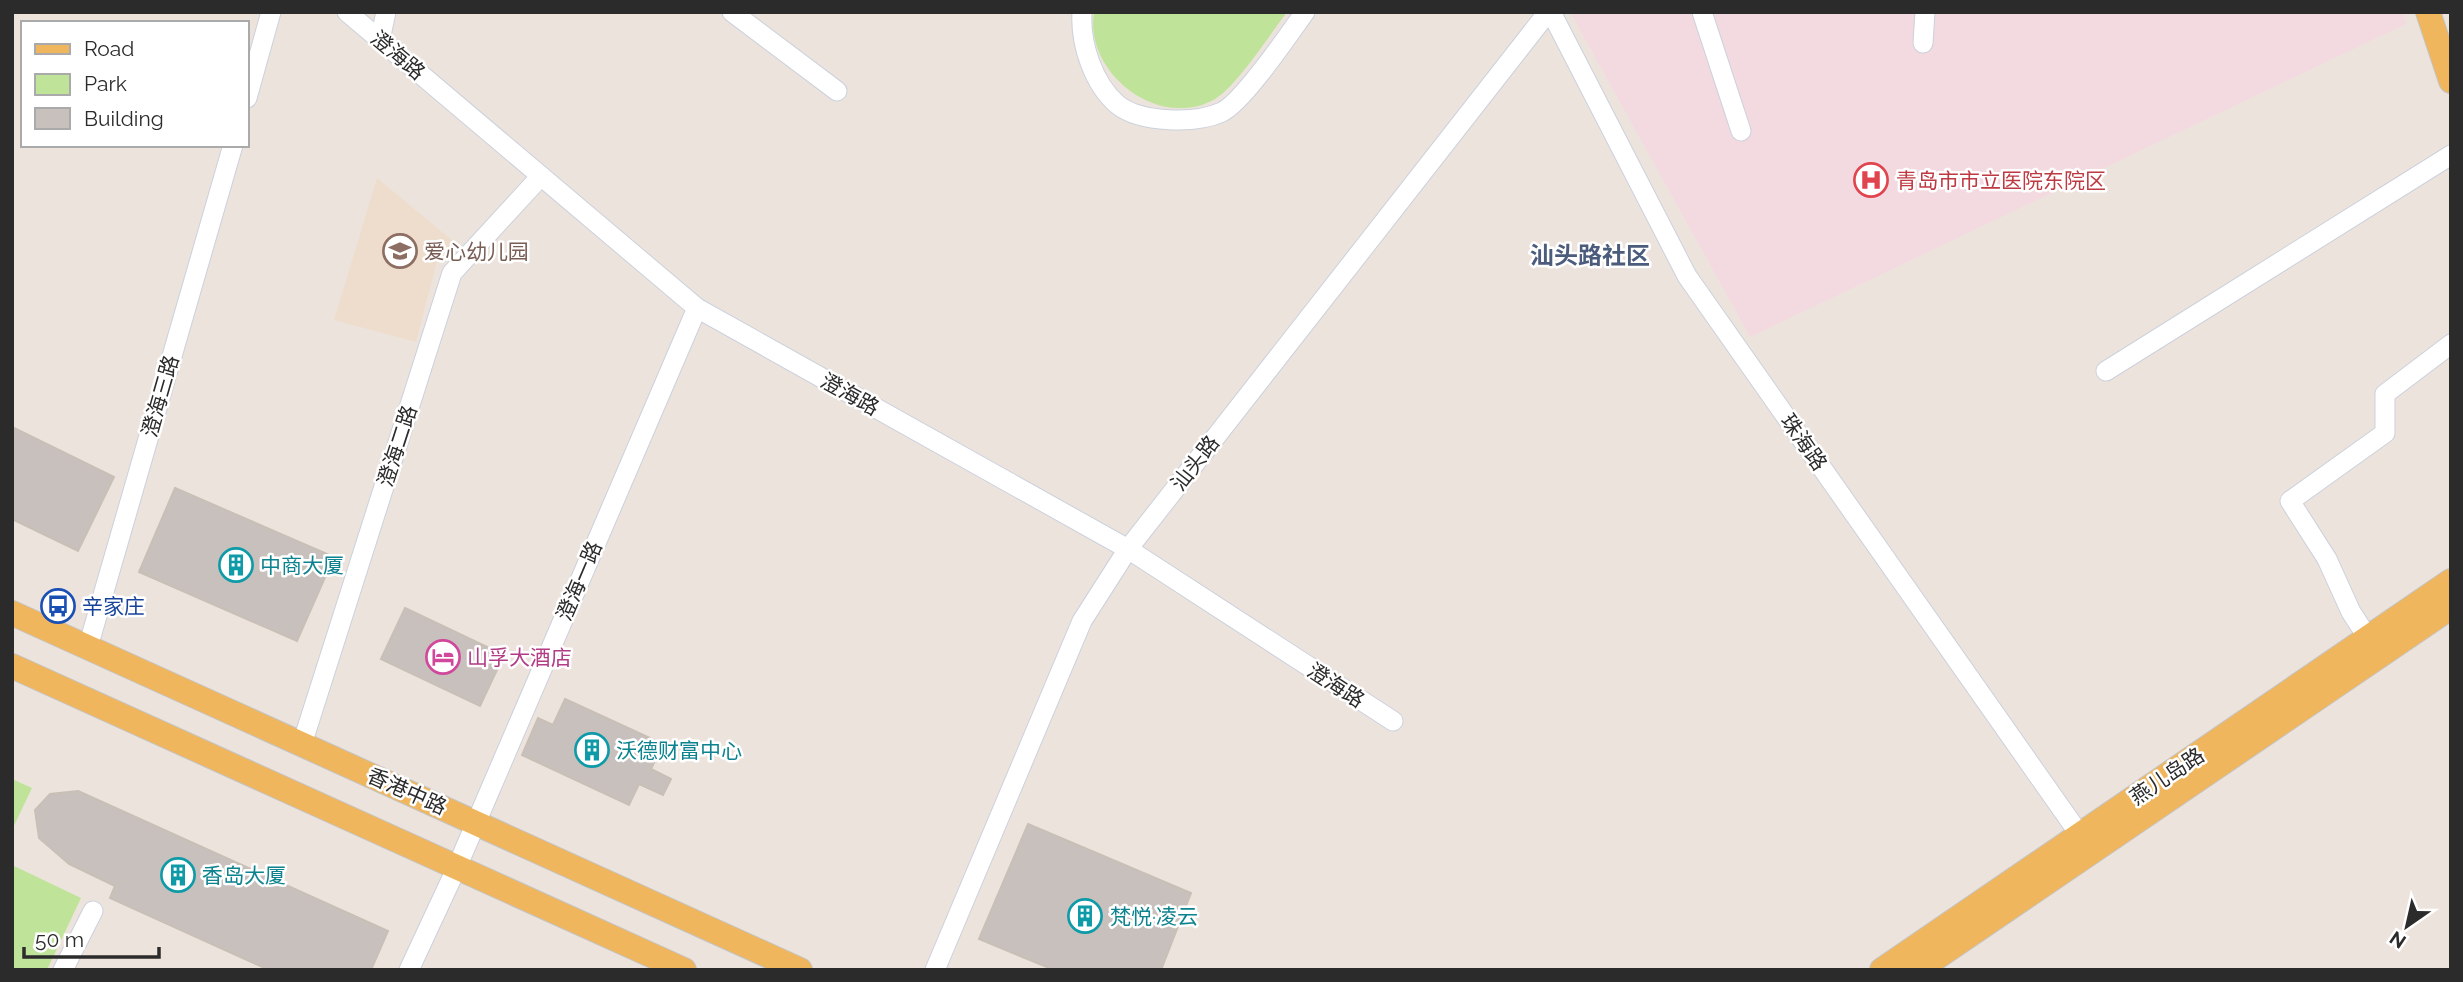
<svg xmlns="http://www.w3.org/2000/svg" width="2463" height="982" viewBox="0 0 2463 982" font-family="Raleway,'Noto Sans SC',sans-serif">
  <style>
    .education { fill: #edc }
    .medical { fill: #f3dae0 }
    .green { fill: #bfe399 }
    .building { fill: #c8c0bc; stroke: #c8bfb6; stroke-width: 2 }
    .lines { fill: none; stroke-linecap: round; stroke-linejoin: round }
    .minor-casing { stroke: #cbd1dc; stroke-width: 21 }
    .major-casing { stroke: #c4c4c4; stroke-width: 26 }
    .minor { stroke: #fff; stroke-width: 19 }
    .major { stroke: #f0b65e; stroke-width: 24 }
    .labels { text-anchor: middle; dominant-baseline: central; stroke-width: 5; stroke-linejoin: round; paint-order: stroke }
    .street-label { font-size: 21px; fill: #2b2b2b; stroke: #fff }
    .health-label { font-size: 21px; fill: #be3a42; stroke: #fff; text-anchor: start }
    .education-label { font-size: 21px; fill: #785e54; stroke: #fff; text-anchor: start }
    .culture-label { font-size: 21px; fill: #0d838f; stroke: #fff; text-anchor: start }
    .transit-label { font-size: 21px; fill: #164399; stroke: #fff; text-anchor: start }
    .hotel-label { font-size: 21px; fill: #b23c85; stroke: #fff; text-anchor: start }
    .quarter-label { font-size: 24px; font-weight: bold; fill: #4b5c7c; stroke: #fff }
  </style>
  <rect width="100%" height="100%" fill="#ede3dd"/>
  <!-- education -->
  <path class="education" d="M377 178 454 242 437 261 416 342 334 320Z"/>
  <!-- medical -->
  <path class="medical" d="M1570 12H2402L2406 24 1750 337Z"/>
  <!-- green -->
  <g class="green">
    <path d="M1094 12H1287C1271 33 1236 87 1215 99 1159 131 1084 73 1094 12Z"/>
    <path d="M12 779 32 788 12 830Z"/>
    <path d="M12 865 81 898 47 970H12Z"/>
  </g>
  <!-- building -->
  <g class="building">
    <path d="M12 427 114 477 78 551 12 519Z"/>
    <path d="M175 488 334 557 297 641 139 572Z"/>
    <path d="M405 608 504 655 480 706 381 659Z"/>
    <path d="M565 699 663 744 651 769 671 779 663 795 639 784 629 805 522 755 538 718 553 725Z"/>
    <path d="M78 791 388 931 371 970H269L110 898 115 886 69 864 39 838 35 810 50 794Z"/>
    <path d="M1028 824 1191 893 1161 970H1054L979 939Z"/>
  </g>
  <g class="lines">
    <!-- minor casing -->
    <g class="minor-casing">
      <g id="minor">
        <path d="M347 12 697 308 1128 549 1393 721"/>
        <path d="M732 12 837 91"/>
        <path d="M1082 12C1080 43 1093 84 1118 105 1141 123 1196 124 1222 112 1244 101 1289 34 1305 12"/>
        <path d="M1551 12 1687 276 2087 845"/>
        <path d="M1702 12 1741 131"/>
        <path d="M380 40 386 12"/>
        <path d="M1923 43 1925 12"/>
        <path d="M247 98 271 12"/>
        <path d="M2106 371 2451 155"/>
        <path d="M2368 638 2351 612 2327 559 2290 501 2385 433V394L2451 344"/>
        <path d="M88 647 233 145"/>
        <path d="M302 744 452 273 541 176"/>
        <path d="M63 970 93 911"/>
        <path d="M409 970 457 867 697 308"/>
        <path d="M935 970 1082 621 1128 549 1548 12"/>
      </g>
    </g>
    <!-- major casing -->
    <g class="major-casing">
      <g id="major">
        <path d="M2428 12 2451 81"/>
        <path d="M12 613 800 970"/>
        <path d="M12 666 684 970"/>
        <path d="M1882 970 2451 581"/>
        <path d="M1918 970 2451 607"/>
      </g>
    </g>
    <!-- minor -->
    <use href="#minor" class="minor"/>
    <!-- major -->
    <use href="#major" class="major"/>
  </g>
  <!-- icons -->
  <defs>
    <g id="hospital-ring" transform="scale(1.75)"><circle r="9.5" fill="#fff" stroke="#e0444e" stroke-width="1.5"/><path d="M-5-5h3v3.5h4V-5h3V5h-3V1.5h-4V5h-3Z" fill="#e0444e"/></g>
    <g id="school-ring" transform="scale(1.75)"><circle r="9.5" fill="#fff" stroke="#8d6e63" stroke-width="1.5"/><path d="M0-5L7-2L0 1L-7-2ZM-4 1L0 2.5L4 1V4Q0 6-4 4Z" fill="#8d6e63"/></g>
    <g id="building-ring" transform="scale(1.75)"><circle r="9.5" fill="#fff" stroke="#0f9aa8" stroke-width="1.5"/><path d="M-4-6H4V6H1V3H-1V6H-4ZM-2.5-4.3h1.7v1.8h-1.7ZM.8-4.3h1.7v1.8H.8ZM-2.5-1h1.7V.8h-1.7ZM.8-1h1.7V.8H.8Z" fill="#0f9aa8"/></g>
    <g id="bus-ring" transform="scale(1.75)"><circle r="9.5" fill="#fff" stroke="#1a4fb4" stroke-width="1.5"/><path d="M-5-6H5V4H4V6H2V4H-2V6H-4V4H-5ZM-3.5-4V0h7V-4ZM-3.5 1.2v1.5H-2V1.2ZM2 1.2v1.5H3.5V1.2Z" fill="#1a4fb4"/></g>
    <g id="hotel-ring" transform="scale(1.75)"><circle r="9.5" fill="#fff" stroke="#d1479c" stroke-width="1.5"/><path d="M-6-4.5h1.5V1H6V5H4.5V3h-9V5H-6ZM-4 0a1.8 1.8 0 1 1 3.6 0ZM.5 0V-2.5h3Q6-2.5 6 0Z" fill="#d1479c"/></g>
  </defs>
  <g fill-rule="evenodd">
    <use href="#hospital-ring" x="1871" y="180"/>
    <use href="#school-ring" x="400" y="251"/>
    <use href="#building-ring" x="236" y="565"/>
    <use href="#bus-ring" x="58" y="606"/>
    <use href="#hotel-ring" x="443" y="657"/>
    <use href="#building-ring" x="592" y="750"/>
    <use href="#building-ring" x="178" y="875"/>
    <use href="#building-ring" x="1085" y="916"/>
  </g>
  <g class="labels">
    <!-- street labels -->
    <g class="street-label">
      <text transform="translate(398 55) rotate(40)">澄海路</text>
      <text transform="translate(850 394) rotate(29)">澄海路</text>
      <text transform="translate(160 396) rotate(-74)">澄海三路</text>
      <text transform="translate(1804 442) rotate(55)">珠海路</text>
      <text transform="translate(397 446) rotate(-72)">澄海二路</text>
      <text transform="translate(1195 463) rotate(-52)">汕头路</text>
      <text transform="translate(579 581) rotate(-67)">澄海一路</text>
      <text transform="translate(1336 685) rotate(33)">澄海路</text>
      <text transform="translate(2167 776) rotate(-34)">燕儿岛路</text>
      <text transform="translate(407 791) rotate(24)">香港中路</text>
    </g>
    <!-- health labels -->
    <g class="health-label">
      <text x="1896" y="180">青岛市市立医院东院区</text>
    </g>
    <!-- education labels -->
    <g class="education-label">
      <text x="424" y="251">爱心幼儿园</text>
    </g>
    <!-- culture labels -->
    <g class="culture-label">
      <text x="260" y="565">中商大厦</text>
      <text x="616" y="750">沃德财富中心</text>
      <text x="202" y="875">香岛大厦</text>
      <text x="1110" y="916">梵悦·凌云</text>
    </g>
    <!-- transit labels -->
    <g class="transit-label">
      <text x="82" y="606">辛家庄</text>
    </g>
    <!-- hotel labels -->
    <g class="hotel-label">
      <text x="467" y="657">山孚大酒店</text>
    </g>
    <!-- quarter labels -->
    <g class="quarter-label">
      <text x="1590" y="255">汕头路社区</text>
    </g>
  </g>
  <!-- border -->
  <rect width="2463" height="982" fill="none" stroke="#2b2b2b" stroke-width="28"/>
  <!-- legend -->
  <rect x="21" y="21" width="228" height="126" fill="#ffffff" stroke="#aaaaaa" stroke-width="2"/>
  <rect x="35" y="44" width="35" height="10" fill="#f0b65e" stroke="#aaaaaa" stroke-width="2"/>
  <text x="84" y="56" font-size="21" fill="#2b2b2b">Road</text>
  <rect x="35" y="74" width="35" height="21" fill="#bfe399" stroke="#aaaaaa" stroke-width="2"/>
  <text x="84" y="91" font-size="21" fill="#2b2b2b">Park</text>
  <rect x="35" y="108" width="35" height="21" fill="#c8c0bc" stroke="#aaaaaa" stroke-width="2"/>
  <text x="84" y="126" font-size="21" fill="#2b2b2b">Building</text>
  <!-- north arrow -->
  <g transform="translate(2407 926) rotate(214)" stroke="#ffffff" stroke-width="5" paint-order="stroke">
  <path d="M0-5L12 26L0 18L-12 26Z" fill="#2b2b2b"/>
  <text y="-10" font-size="19" font-weight="bold" text-anchor="middle" fill="#2b2b2b">N</text>
  </g>
  <!-- scale -->
  <path d="M24 947v10h135v-10" fill="none" stroke="#2b2b2b" stroke-width="3.5"/>
  <text x="35" y="947" font-size="21" fill="#2b2b2b" stroke="#ffffff" stroke-width="5" paint-order="stroke">50 m</text>
</svg>
